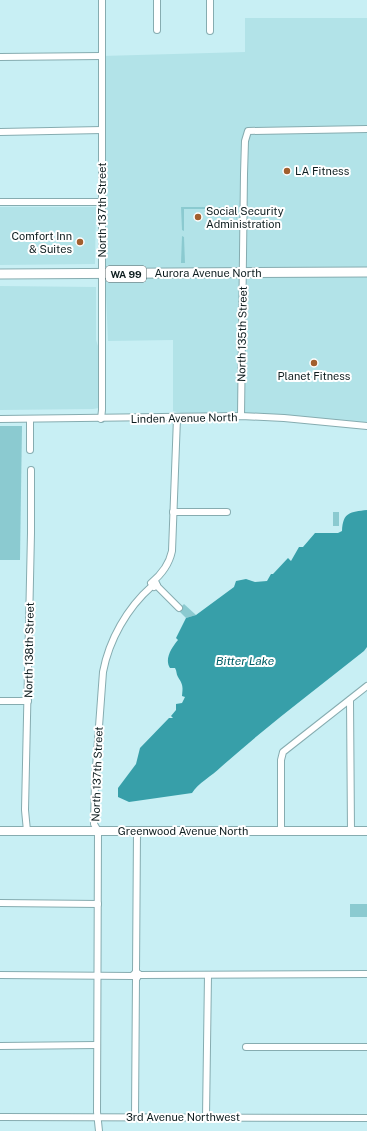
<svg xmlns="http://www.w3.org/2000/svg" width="367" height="1131" viewBox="0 0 367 1131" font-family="'Public Sans',sans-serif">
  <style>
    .built { fill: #b2e3e8 }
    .green { fill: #8bcad0 }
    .water { fill: #379fa9 }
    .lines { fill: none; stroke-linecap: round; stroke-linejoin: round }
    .minor-casing { stroke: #86acb0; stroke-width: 8 }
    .major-casing { stroke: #86acb0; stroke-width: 10 }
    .highway-casing { stroke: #86acb0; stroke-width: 11 }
    .minor { stroke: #fff; stroke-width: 6 }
    .major { stroke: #fff; stroke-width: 8 }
    .highway { stroke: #fff; stroke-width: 9 }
    .poi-dot { fill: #a25f2e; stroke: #fff; stroke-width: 1.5 }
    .labels { text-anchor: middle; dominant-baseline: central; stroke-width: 4; stroke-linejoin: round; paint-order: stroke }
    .shield { fill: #fff; stroke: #566162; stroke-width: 1 }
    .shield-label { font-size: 10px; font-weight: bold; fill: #0e1d1f }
    .poi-label { font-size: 11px; fill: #0e1d1f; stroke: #fff; text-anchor: start }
    .street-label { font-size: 11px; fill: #0e1d1f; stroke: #fff }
    .water-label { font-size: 12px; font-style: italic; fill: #005d65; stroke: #fff }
  </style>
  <rect width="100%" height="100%" fill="#c8eff4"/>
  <!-- built -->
  <g class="built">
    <path d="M245 18H367V426L284 418 196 417 173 411V340L108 341 102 202V56L245 52Z"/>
    <path d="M0 207H96L95 264 0 265Z"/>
    <path d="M0 286 96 287V340L99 349V408L93 409 0 410Z"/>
  </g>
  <!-- green -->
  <g class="green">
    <path d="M181 207H237V225L236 209H184V231L182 230Z"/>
    <path d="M182 236 184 237 185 263H181Z"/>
    <path d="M0 426H22L20 560H0Z"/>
    <rect x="333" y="512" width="6" height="14"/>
    <path d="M184 604 196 615 186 618 178 610Z"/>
    <rect x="350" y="904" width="17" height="13"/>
  </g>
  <!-- water -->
  <path class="water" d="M367 510V647L364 651C316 689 267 726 221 767 212 776 198 783 192 793L129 802 118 797V788L136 764 140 748 169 718H173L171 716 176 710V704L182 703 185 697 182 696C183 686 183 685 178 677 176 674 177 671 175 668H170C164 659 172 647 178 640L176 638 186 618 196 615 234 587 236 581 246 579 255 582 267 581 271 574H273L288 558 291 561 299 547H303L315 533H338L342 531C343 512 350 512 367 510Z"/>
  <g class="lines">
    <!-- minor casing -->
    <g class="minor-casing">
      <g id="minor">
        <path d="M210 0V31"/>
        <path d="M157 30V0"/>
        <path d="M0 57 102 56"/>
        <path d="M0 132 102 130"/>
        <path d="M0 202H102"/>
        <path d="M241 416 244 174 245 141 248 131 367 129"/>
        <path d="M0 419 241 416 284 418 367 426"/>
        <path d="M30 419V450"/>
        <path d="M101 419 102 410V0"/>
        <path d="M173 512H227"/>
        <path d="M155 581 157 585 154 587 151 583C161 575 169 565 172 551L177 418"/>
        <path d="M157 586 179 608"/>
        <path d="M350 700 351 831"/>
        <path d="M0 701H28"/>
        <path d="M27 831 25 810 31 533V470"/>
        <path d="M281 831V760L283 752 367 686"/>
        <path d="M0 903 98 904"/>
        <path d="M136 972 139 974 137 978 133 975 136 972 137 831"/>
        <path d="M0 975 133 976"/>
        <path d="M139 975 367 974"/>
        <path d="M0 1046 97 1045"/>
        <path d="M246 1047H367"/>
        <path d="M0 1117 367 1118"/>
        <path d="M135 1117 136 978"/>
        <path d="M206 1117 208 975"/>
        <path d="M99 1131 97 1112 98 831 94 824 95 781 103 672C109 640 127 608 152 586"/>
      </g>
    </g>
    <!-- major casing -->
    <g class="major-casing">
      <path id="major" d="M0 831H367"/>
    </g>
    <!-- highway casing -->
    <g class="highway-casing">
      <path id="highway" d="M0 274 367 272"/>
    </g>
    <!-- minor -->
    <use href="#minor" class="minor"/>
    <!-- major -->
    <use href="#major" class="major"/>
    <!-- highway -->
    <use href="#highway" class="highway"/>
  </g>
  <!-- markers -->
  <g class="poi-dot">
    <circle cx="287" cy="171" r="4"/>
    <circle cx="198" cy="217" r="4"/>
    <circle cx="80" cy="242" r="4"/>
    <circle cx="314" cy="363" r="4"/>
  </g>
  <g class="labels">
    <!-- shield labels -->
    <rect class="shield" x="106" y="266" width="40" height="16" rx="3"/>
    <g class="shield-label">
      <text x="126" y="274">WA 99</text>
    </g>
    <!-- poi labels -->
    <g class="poi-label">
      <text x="295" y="171">LA Fitness</text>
      <text x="206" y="211">Social Security<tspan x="206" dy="13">Administration</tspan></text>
      <text x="72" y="236" text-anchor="end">Comfort Inn<tspan x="72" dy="13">&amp; Suites</tspan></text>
      <text x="314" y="376" text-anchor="middle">Planet Fitness</text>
    </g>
    <!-- street labels -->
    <g class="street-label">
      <text transform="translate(102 210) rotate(-90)">North 137th Street</text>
      <text x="208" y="273">Aurora Avenue North</text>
      <text transform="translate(242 334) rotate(-89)">North 135th Street</text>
      <text transform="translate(184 418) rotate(-1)">Linden Avenue North</text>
      <text transform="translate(29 650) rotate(-89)">North 138th Street</text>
      <text transform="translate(97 774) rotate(-88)">North 137th Street</text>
      <text x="183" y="831">Greenwood Avenue North</text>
      <text x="183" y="1117">3rd Avenue Northwest</text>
    </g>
    <!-- water labels -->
    <g class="water-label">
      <text x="245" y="661">Bitter Lake</text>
    </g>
  </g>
</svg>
